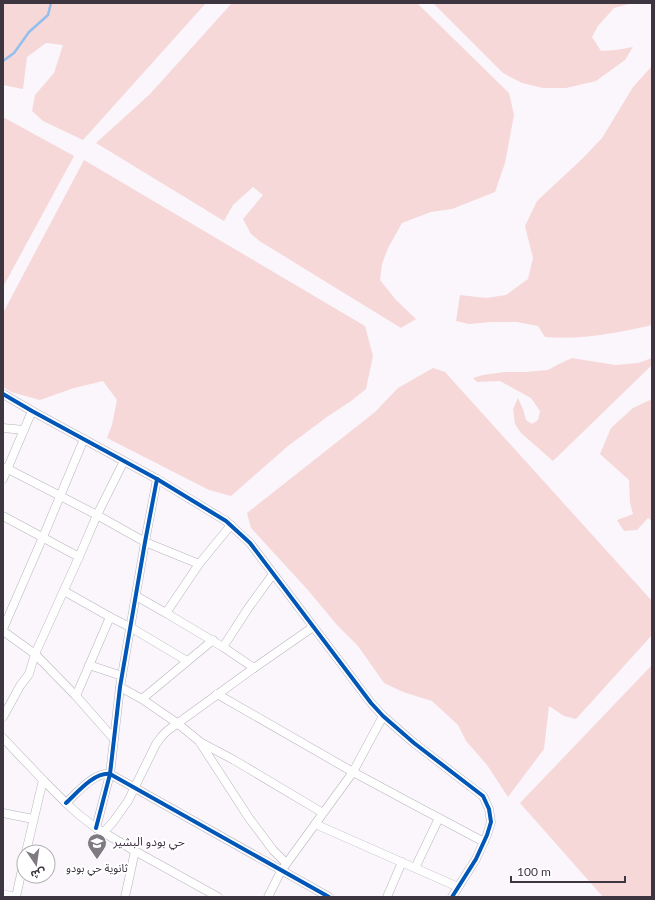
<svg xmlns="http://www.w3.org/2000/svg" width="655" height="900" viewBox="0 0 655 900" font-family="Lato,'Noto Sans Arabic',sans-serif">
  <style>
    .green { fill: #f7d8d8 }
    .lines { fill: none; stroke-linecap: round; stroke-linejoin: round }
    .stream { stroke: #92bfee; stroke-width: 2.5 }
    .minor-casing { stroke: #b9b4bc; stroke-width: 9 }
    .minor { stroke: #fefeff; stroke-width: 8 }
    .cycleway-casing { stroke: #fff; stroke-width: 6 }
    .cycleway { stroke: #0057b8; stroke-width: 4 }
    .labels { text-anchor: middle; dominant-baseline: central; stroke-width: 4; stroke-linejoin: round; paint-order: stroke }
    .poi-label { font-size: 11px; fill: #3d3640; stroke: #fff }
    .neighbourhood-label { font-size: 12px; fill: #433448; stroke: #fff }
  </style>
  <rect width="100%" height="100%" fill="#faf6fc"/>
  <!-- green -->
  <g class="green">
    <path d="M3 3H206L83 140 43 121 32 111 35 95 54 73 63 45 46 43 27 57 23 89 3 85Z"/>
    <path d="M232 3H417L509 93 514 115 505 163 495 192 452 209 431 212 402 223 388 248 382 264 380 280 396 300 416 319 401 328 261 242 251 234 243 219 263 195 253 187 233 205 224 221 96 143 150 94Z"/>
    <path d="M433 3H633L614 8 598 26 592 37 601 51 616 50 633 47 625 60 596 81 566 88H543L522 83 503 73Z"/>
    <path d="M652 66V325C618 333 580 340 545 337L538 326 517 322H491L469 324 456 321 460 295 486 298 506 295 528 279 533 258 525 226 537 201 583 158 602 138 633 87Z"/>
    <path d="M3 117 74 156 3 287Z"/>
    <path d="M84 160 365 326 373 356 366 389 351 401 327 417 288 446 231 496 209 490 107 438 112 425 117 400 103 381 74 388 40 400 11 392 3 387V313Z"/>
    <path d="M572 358 615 365 638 363 652 358V365L553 461 521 433 515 424 513 409 518 398 523 409 526 420 532 424 538 420 540 411 531 398 500 381 477 382 473 378 483 375 505 372H526L548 370 559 364Z"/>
    <path d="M433 368 445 372 652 601V635L576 719 564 716 549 706 544 749 508 797 487 765 466 741 458 725 432 701 403 692 384 683 358 646 337 625 307 589 251 528 247 513 375 412 398 388Z"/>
    <path d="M652 399V521L648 518 637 530 624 531 617 520 633 514 630 503 629 480 600 454 611 428 633 408Z"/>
    <path d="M652 665V897H603L520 803Z"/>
  </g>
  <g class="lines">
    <!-- stream -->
    <path class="stream" d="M3 61 14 53 29 32 48 15 51 3"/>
    <!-- minor casing -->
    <g class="minor-casing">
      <g id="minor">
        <path d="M3 394 32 411 157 479 226 521 250 543 371 703 383 716 414 743 483 796 489 809 491 822 487 835 476 859 452 897"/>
        <path d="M3 428 24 430"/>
        <path d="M3 468 8 469 97 515 145 542 199 564"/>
        <path d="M3 479 32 411"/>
        <path d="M3 516 79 557"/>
        <path d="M231 525 199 564 166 613 223 647 254 668 313 627"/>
        <path d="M64 591 110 617 130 627 187 661"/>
        <path d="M136 596 166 613"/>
        <path d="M3 629 43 537 84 439"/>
        <path d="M3 631 35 654 76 696 114 739"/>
        <path d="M223 647 249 607 273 574"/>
        <path d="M89 665 122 676"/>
        <path d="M120 687 142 699 213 640"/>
        <path d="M217 694 353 772 420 808 439 818 415 868"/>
        <path d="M76 696 110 617"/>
        <path d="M142 699 177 723 199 741 249 818 273 850 286 863"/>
        <path d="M3 717 20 686 29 674 35 654 79 557 97 515 124 461"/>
        <path d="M3 738 43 780 66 803 78 814 96 828 135 851 218 897"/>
        <path d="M200 742 234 760 323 813"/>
        <path d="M66 803C77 793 94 772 110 774L329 897"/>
        <path d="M3 813 33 819"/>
        <path d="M439 818 484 842"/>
        <path d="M315 824 458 887"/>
        <path d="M96 828 110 774 120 687 145 542 157 479"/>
        <path d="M103 833 113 822 128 801 156 744 162 736 167 731 254 668"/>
        <path d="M26 852 43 780"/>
        <path d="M3 894 15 897"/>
        <path d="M16 897 24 860"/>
        <path d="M125 897 135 851"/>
        <path d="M268 897 281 871 353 772 383 716"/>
        <path d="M387 897 402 862"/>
      </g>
    </g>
    <!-- minor -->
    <use href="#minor" class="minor"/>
    <!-- cycleway casing -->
    <g class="cycleway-casing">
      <g id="cycleway">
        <path d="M3 394 32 411 157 479 226 521 250 543 371 703 383 716 414 743 483 796 489 809 491 822 487 835 476 859 452 897"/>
        <path d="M66 803C77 793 94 772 110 774L329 897"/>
        <path d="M96 828 110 774 120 687 145 542 157 479"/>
      </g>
    </g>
    <!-- cycleway -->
    <use href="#cycleway" class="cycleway"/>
  </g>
  <!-- icons -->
  <defs>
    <g id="school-pin" transform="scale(1)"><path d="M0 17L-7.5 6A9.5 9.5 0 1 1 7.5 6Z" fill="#7f7982" stroke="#fff"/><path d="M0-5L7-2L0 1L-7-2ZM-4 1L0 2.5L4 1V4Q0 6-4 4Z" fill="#fff"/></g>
  </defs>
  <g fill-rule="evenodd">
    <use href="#school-pin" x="97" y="843"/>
  </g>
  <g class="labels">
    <!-- poi labels -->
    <g class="poi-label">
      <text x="97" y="867">ثانوية حي بودو</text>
    </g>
    <!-- neighbourhood labels -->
    <g class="neighbourhood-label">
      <text x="149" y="841">حي بودو البشير</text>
    </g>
  </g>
  <!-- border -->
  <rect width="655" height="900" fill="none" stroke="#3d3640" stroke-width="8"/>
  <!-- north arrow -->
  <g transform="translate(36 864) rotate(167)"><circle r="19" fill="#ffffff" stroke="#b1afb3"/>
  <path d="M0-3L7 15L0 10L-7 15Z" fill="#7f7982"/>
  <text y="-6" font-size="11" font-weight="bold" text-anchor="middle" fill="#3d3640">ش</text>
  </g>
  <!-- scale -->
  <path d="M511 876v6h114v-6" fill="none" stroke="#3d3640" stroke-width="2"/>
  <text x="517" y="876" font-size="12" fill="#3d3640" stroke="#ffffff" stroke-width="3" paint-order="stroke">100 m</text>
</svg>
